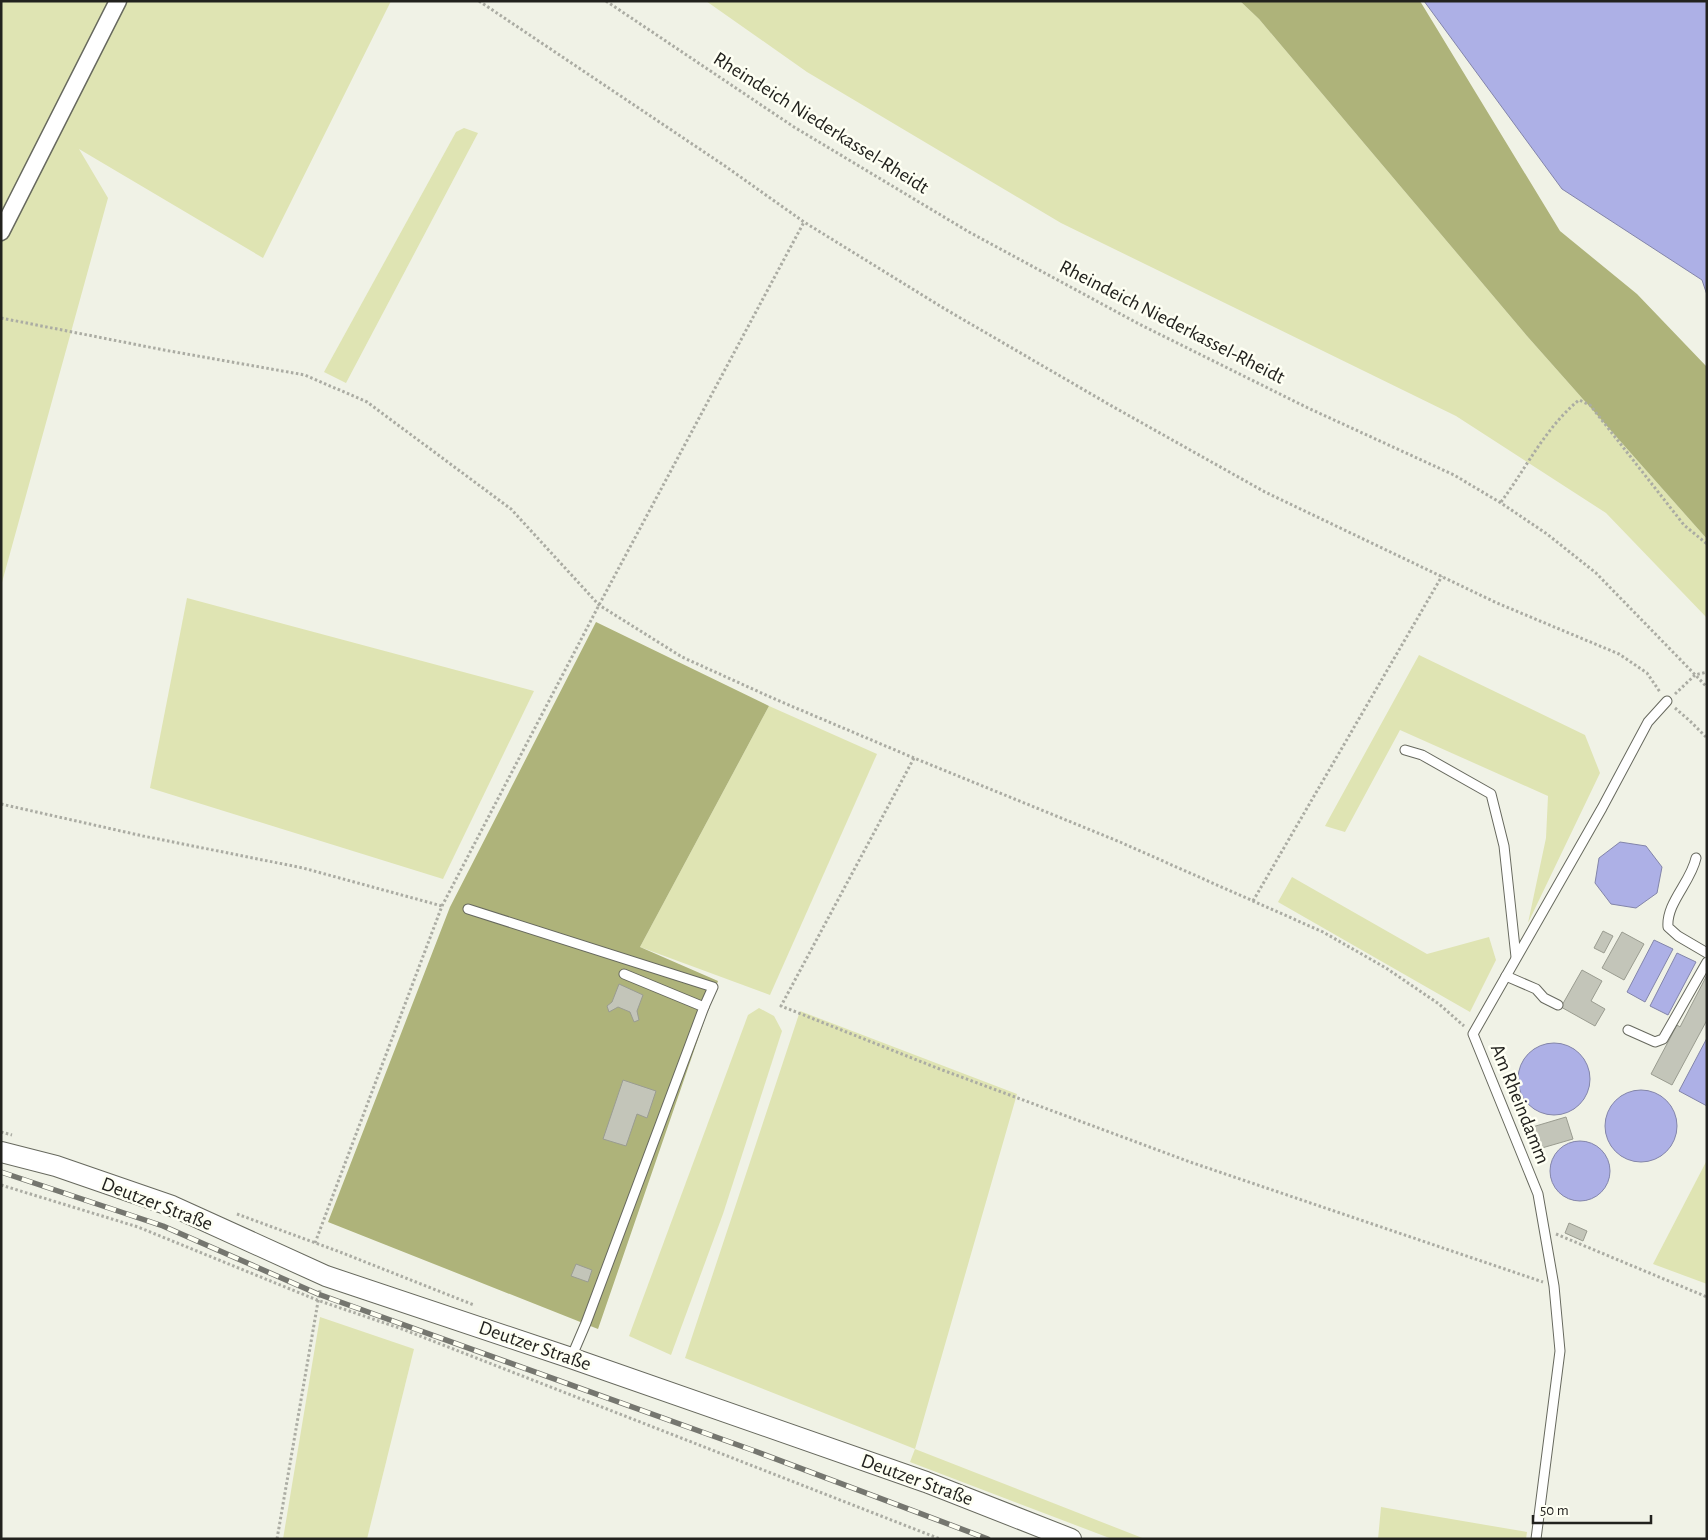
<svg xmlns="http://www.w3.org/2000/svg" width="1708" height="1540" viewBox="0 0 1708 1540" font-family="'Alegreya Sans',sans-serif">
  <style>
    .green { fill: #dfe4b3 }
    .forest { fill: #aeb37a }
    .water { fill: #adb0e6; stroke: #8385aa }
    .building { fill: #c3c5b9; stroke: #9a9c90 }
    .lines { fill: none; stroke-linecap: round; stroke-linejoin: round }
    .service-casing { stroke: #67695e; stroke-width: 11 }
    .minor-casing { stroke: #67695e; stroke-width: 19 }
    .tertiary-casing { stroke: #67695e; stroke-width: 22 }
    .path { stroke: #abaca3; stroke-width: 3; stroke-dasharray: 2.5 2.5; stroke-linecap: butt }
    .service { stroke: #fff; stroke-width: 9 }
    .minor { stroke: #fff; stroke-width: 16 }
    .tertiary { stroke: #fff; stroke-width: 20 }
    .rail-casing { stroke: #75766f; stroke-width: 5.5 }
    .rail { stroke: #fefff3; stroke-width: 4; stroke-dasharray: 11; stroke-linecap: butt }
    .labels { text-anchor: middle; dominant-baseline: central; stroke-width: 5; stroke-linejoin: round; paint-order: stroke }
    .street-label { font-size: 20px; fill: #22221e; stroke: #fefff3 }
  </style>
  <rect width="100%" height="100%" fill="#f0f2e6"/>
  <!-- green -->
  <g class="green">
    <path d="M1 1H391L263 258 79 149 108 198 1 586Z"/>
    <path d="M706 1H1240L1259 19 1527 336 1707 539V618L1606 513 1456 416 1061 223 807 72Z"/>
    <path d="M464 128 478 133 346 383 324 372 456 132Z"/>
    <path d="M187 598 534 691 443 879 150 788Z"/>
    <path d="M1419 655 1585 735 1600 773 1528 923 1546 838 1548 796 1400 730 1345 832 1325 826Z"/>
    <path d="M769 706 877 754 770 995 640 947Z"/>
    <path d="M1292 877 1427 954 1489 937 1496 960 1470 1012 1278 902Z"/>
    <path d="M759 1008 774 1016 782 1031 723 1214 671 1355 629 1336 748 1015Z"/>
    <path d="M800 1011 1017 1094 915 1449 1145 1539H1112L910 1462 915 1449 685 1358Z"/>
    <path d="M1707 1160V1284L1653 1264Z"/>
    <path d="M320 1317 414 1349 367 1539H283Z"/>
    <path d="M1381 1507 1527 1532 1526 1539H1378Z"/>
  </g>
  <!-- forest -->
  <g class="forest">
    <path d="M1240 1H1420L1560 231 1637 294 1707 367V539L1527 336 1259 19Z"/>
    <path d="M596 622 769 706 640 947 718 981 598 1329 328 1222 450 907Z"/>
  </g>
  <!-- water -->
  <g class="water">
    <path d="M1424 1H1707V295L1702 280 1562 189Z"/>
    <path d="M1620 842 1646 846 1662 867 1657 893 1636 908 1611 904 1595 883 1599 858Z"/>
    <path d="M1654 940 1673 949 1645 1002 1627 992Z"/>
    <path d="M1677 953 1696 962 1668 1015 1650 1006Z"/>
    <path d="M1707 1038V1106L1679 1091Z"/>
    <circle cx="1554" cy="1079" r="36"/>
    <circle cx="1641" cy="1126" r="36"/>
    <circle cx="1580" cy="1171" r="30"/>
  </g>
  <!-- building -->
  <g class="building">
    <path d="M1603 931 1613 936 1604 953 1594 948Z"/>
    <path d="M1622 932 1644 944 1624 980 1602 968Z"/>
    <path d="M1582 970 1602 981 1591 1001 1605 1009 1595 1026 1561 1007Z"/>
    <path d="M1707 975V1020L1672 1085 1651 1074 1677 1025 1680 1027Z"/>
    <path d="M619 984 643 995 637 1011 639 1020 634 1022 630 1012 618 1007 609 1012 607 1006 612 1002Z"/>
    <path d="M623 1080 656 1091 647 1118 637 1114 626 1146 603 1139Z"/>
    <path d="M1566 1117 1573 1139 1535 1150 1529 1128Z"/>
    <path d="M1569 1223 1587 1231 1583 1241 1565 1233Z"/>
    <path d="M576 1264 592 1270 588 1282 571 1276Z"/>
  </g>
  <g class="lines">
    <!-- service casing -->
    <g class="service-casing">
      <g id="service">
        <path d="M1405 750 1422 755 1491 794 1504 846 1516 957"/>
        <path d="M1696 858C1691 882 1666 903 1668 927L1678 936 1707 953"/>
        <path d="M468 909 713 987 704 1007"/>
        <path d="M1506 976 1536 989 1544 998 1558 1005"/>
        <path d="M1628 1030 1655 1042 1663 1039 1707 962"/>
        <path d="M571 1358 586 1323 704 1007 624 974"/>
        <path d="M1536 1539 1560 1351 1554 1286 1538 1194 1473 1034 1602 808 1648 722 1667 701"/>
      </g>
    </g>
    <!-- minor casing -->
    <g class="minor-casing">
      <path id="minor" d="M1 232 118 1"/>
    </g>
    <!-- tertiary casing -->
    <g class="tertiary-casing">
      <path id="tertiary" d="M1 1152 56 1166 172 1206 326 1276 571 1358 926 1482 1071 1539"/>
    </g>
    <!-- path -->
    <g class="path">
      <path d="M479 1 725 166 804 222 945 309 1110 405 1265 492 1497 603 1619 654 1647 673 1660 692"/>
      <path d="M606 1 794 127 969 232 1139 324 1308 408 1454 475 1501 503 1547 534 1596 573 1707 687"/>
      <path d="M1 318 164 350 305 375 367 402 511 509 599 605 682 657 777 700 914 758 1120 842 1323 932 1386 968 1439 1004 1464 1026"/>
      <path d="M1501 502C1527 467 1545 428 1579 400L1590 405 1684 525 1707 544"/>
      <path d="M1675 694 1695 675 1707 672"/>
      <path d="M1675 708 1690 721 1707 738"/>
      <path d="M914 758 781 1006 937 1068 1190 1162 1543 1282"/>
      <path d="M1 804 143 836 303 868 442 906"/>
      <path d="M1253 901 1442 576"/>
      <path d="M1 1132 12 1135"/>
      <path d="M1 1185 138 1227 317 1300 402 1329 940 1539"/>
      <path d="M237 1214 340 1252 474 1305"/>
      <path d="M1556 1234 1707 1297"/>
      <path d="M315 1243 442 906 599 605 804 222"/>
      <path d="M277 1539 320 1290"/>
    </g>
    <!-- service -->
    <use href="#service" class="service"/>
    <!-- minor -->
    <use href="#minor" class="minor"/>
    <!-- tertiary -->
    <use href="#tertiary" class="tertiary"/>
    <!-- rail casing -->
    <g class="rail-casing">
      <path id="rail" d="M1 1172 163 1226 318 1294 752 1450 988 1539"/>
    </g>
    <!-- rail -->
    <use href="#rail" class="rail"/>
  </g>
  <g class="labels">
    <!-- street labels -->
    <g class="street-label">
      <text transform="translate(821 123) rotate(32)">Rheindeich Niederkassel-Rheidt</text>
      <text transform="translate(1172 322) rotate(27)">Rheindeich Niederkassel-Rheidt</text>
      <text transform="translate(1520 1104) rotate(68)">Am Rheindamm</text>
      <text transform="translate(157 1204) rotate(21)">Deutzer Straße</text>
      <text transform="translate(535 1346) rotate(19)">Deutzer Straße</text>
      <text transform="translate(917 1480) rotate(20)">Deutzer Straße</text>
    </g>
  </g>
  <!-- border -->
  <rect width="1708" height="1540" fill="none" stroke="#22221e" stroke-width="5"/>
  <!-- scale -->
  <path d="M1533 1515v8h118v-8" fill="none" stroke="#22221e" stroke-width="2.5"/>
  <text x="1540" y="1515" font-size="15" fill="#22221e" stroke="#fefff3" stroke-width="4" paint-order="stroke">50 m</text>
</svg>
